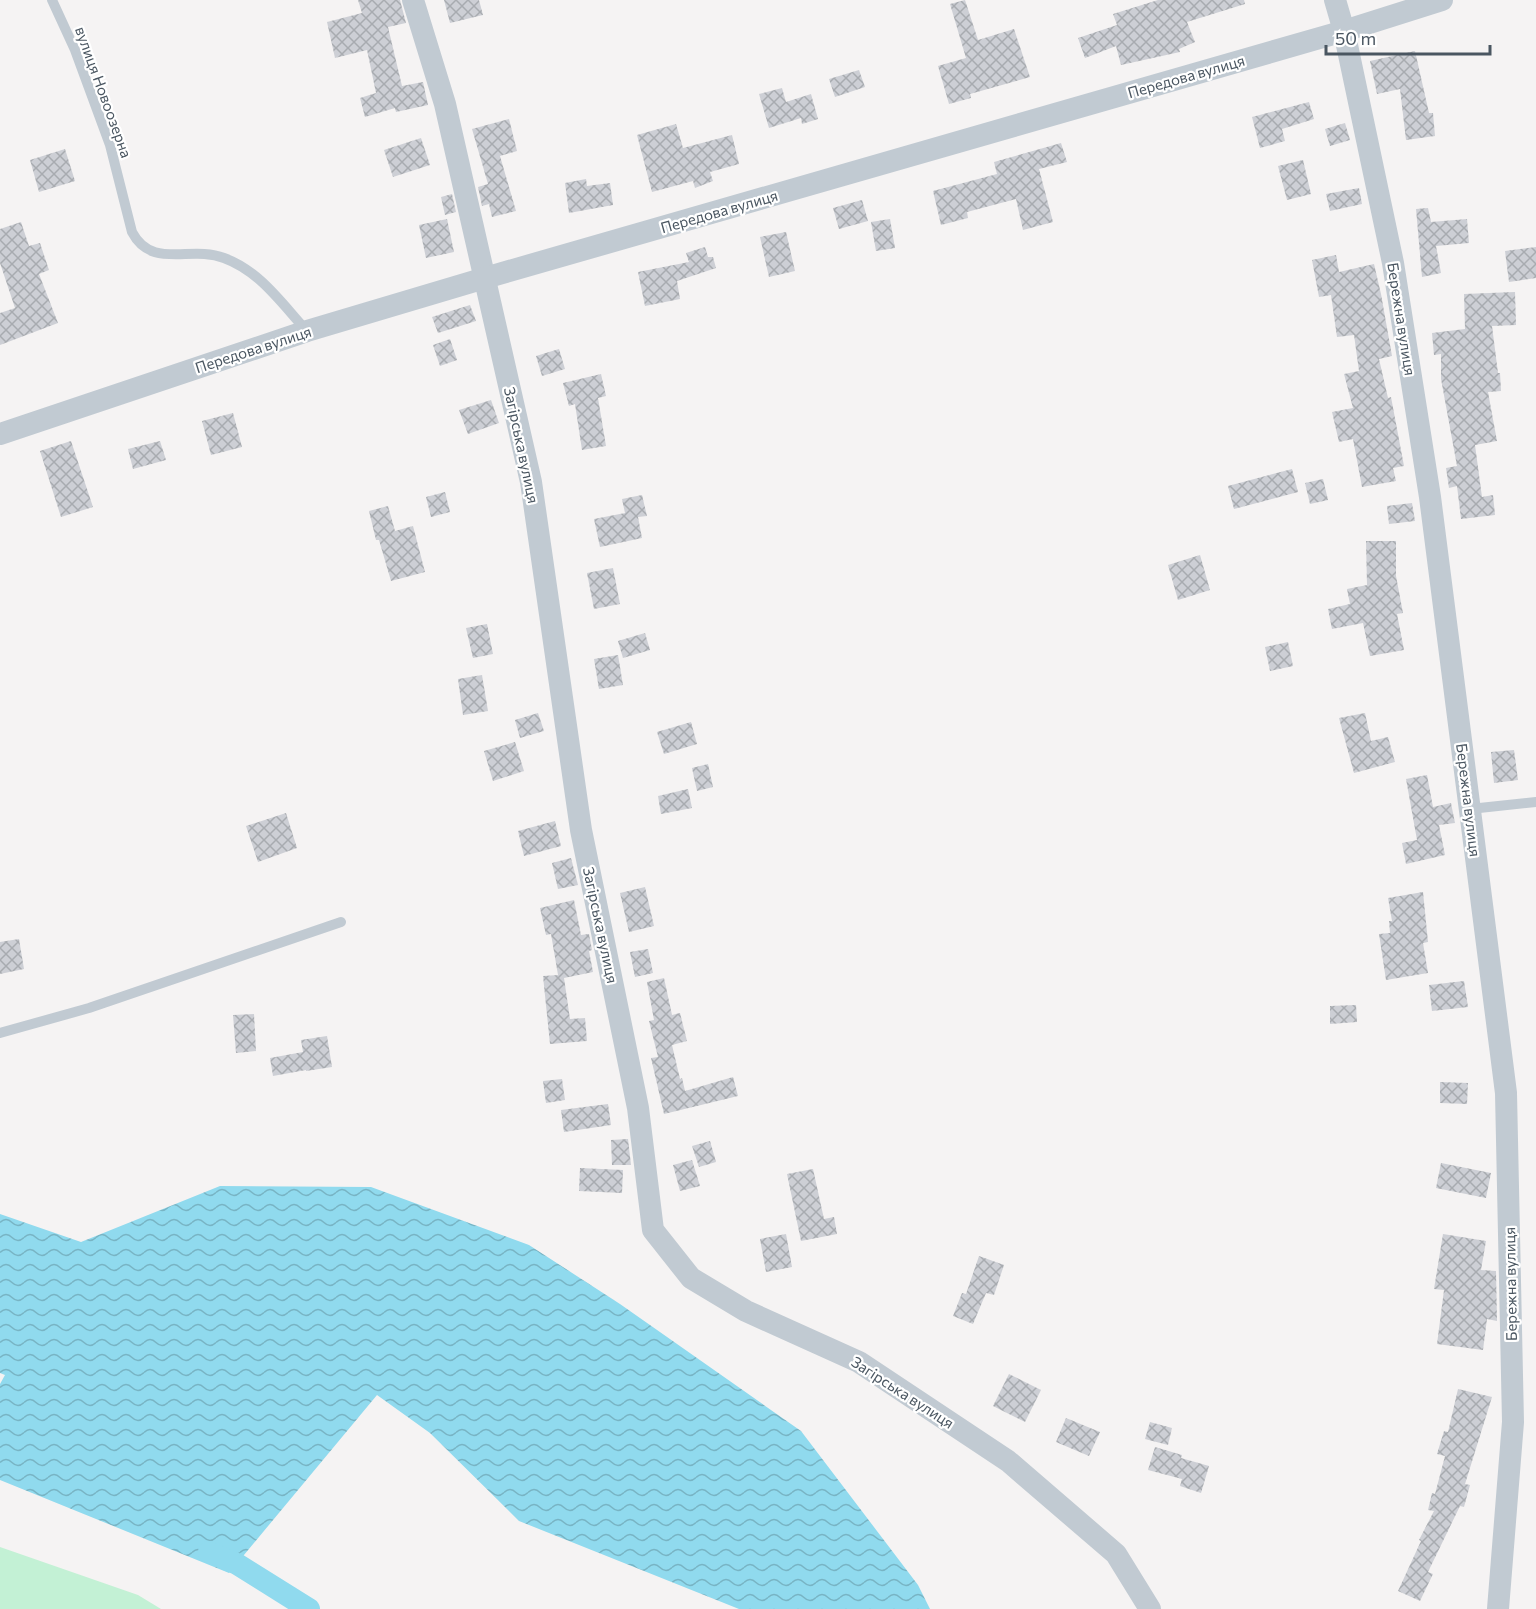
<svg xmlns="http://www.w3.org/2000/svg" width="1536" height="1609" viewBox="0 0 1536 1609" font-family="Commissioner,sans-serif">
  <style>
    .green { fill: #c3f1d5 }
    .water { fill: url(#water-waves) }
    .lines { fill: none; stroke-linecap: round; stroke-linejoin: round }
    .canal { stroke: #90daee; stroke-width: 22 }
    .building { fill: url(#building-cross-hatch) }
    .service { stroke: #c1cad2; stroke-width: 10 }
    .minor { stroke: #c1cad2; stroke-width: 22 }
    .labels { text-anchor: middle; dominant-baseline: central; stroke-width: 4.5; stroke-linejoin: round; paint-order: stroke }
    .street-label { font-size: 15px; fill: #4a5661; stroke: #fff }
  </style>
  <defs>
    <pattern id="water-waves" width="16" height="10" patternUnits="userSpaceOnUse" patternTransform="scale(1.5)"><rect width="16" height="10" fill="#90daee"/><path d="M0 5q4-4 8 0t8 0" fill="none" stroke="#78b4c4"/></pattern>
    <pattern id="building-cross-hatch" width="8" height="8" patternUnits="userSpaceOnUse" patternTransform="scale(1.5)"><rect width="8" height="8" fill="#cdcfd5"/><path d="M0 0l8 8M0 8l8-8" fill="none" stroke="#a8abb0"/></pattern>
  </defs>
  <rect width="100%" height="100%" fill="#f5f3f3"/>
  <!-- green -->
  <path class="green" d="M0 1547 138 1595 161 1609H0Z"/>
  <!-- water -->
  <path class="water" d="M220 1186 371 1187 529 1245 620 1304 801 1431 918 1585 930 1609H739L519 1521 430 1433 377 1395 229 1573 0 1480V1384L5 1375 0 1373V1214L81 1242Z"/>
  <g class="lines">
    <!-- canal -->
    <path class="canal" d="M209 1552 237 1564 309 1609"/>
  </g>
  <!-- building -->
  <g class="building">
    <path d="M358 0H400L406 23 388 27 402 86 423 82 428 105 396 112 395 108 365 117 360 98 376 93 367 50 335 58 327 22 362 13Z"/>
    <path d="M444 0H479L483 15 450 23Z"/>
    <path d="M965 0 978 40 1014 29 1030 77 970 94 971 98 949 104 938 66 966 58 950 4Z"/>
    <path d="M1158 0H1244L1245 4 1187 22 1195 42 1179 49 1180 52 1121 65 1116 46 1085 58 1078 38 1117 25 1113 14Z"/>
    <path d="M1415 51 1429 113H1433L1435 136 1406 140 1400 89 1377 94 1370 61Z"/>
    <path d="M859 70 865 87 835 97 829 79Z"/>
    <path d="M782 88 786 102 811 94 818 119 802 124 801 118 769 128 759 94Z"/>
    <path d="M1309 102 1314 119 1282 129 1285 141 1260 148 1252 117Z"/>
    <path d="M509 119 517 151 500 156 516 211 492 217 489 204 482 206 478 187 488 184 472 129Z"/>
    <path d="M1345 123 1350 140 1330 146 1325 129Z"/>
    <path d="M676 124 683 148 732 135 739 164 710 172 713 181 695 188 693 181 652 192 637 135Z"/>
    <path d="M421 138 430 165 393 177 384 150Z"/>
    <path d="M1061 143 1067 162 1039 169 1053 222 1023 230 1016 199 967 212 968 218 941 225 933 191 997 174 994 162Z"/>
    <path d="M65 149 75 181 39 192 30 160Z"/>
    <path d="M1303 160 1311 194 1287 200 1278 166Z"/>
    <path d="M586 179 587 186 610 183 613 205 569 213 565 183Z"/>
    <path d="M1359 188 1362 204 1330 211 1326 194Z"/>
    <path d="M452 194 456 212 445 215 441 197Z"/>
    <path d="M862 200 868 221 839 229 833 208Z"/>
    <path d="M1428 208 1431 222 1467 219 1469 243 1436 246 1441 273 1422 277 1416 209Z"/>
    <path d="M447 219 454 252 426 258 419 225Z"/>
    <path d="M890 219 895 248 876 251 871 222Z"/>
    <path d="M21 222 29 246 40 243 49 270 39 274 58 323 0 345V313L15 308 0 263V229Z"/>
    <path d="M786 232 795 271 769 277 760 237Z"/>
    <path d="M705 247 708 257H713L716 268 677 281 680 299 645 306 638 272 689 262 686 253Z"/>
    <path d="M1536 247V278L1509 282 1505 251Z"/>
    <path d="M1336 255 1339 272 1374 264 1381 294 1392 356 1379 359 1388 398 1391 397 1404 466 1393 468 1396 481 1362 487 1353 439 1339 442 1332 412 1353 408 1344 374 1359 371 1354 335 1337 337 1331 295 1319 297 1312 260Z"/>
    <path d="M1515 292 1516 325 1492 326 1498 373H1500L1501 391 1488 392 1497 441 1475 445 1482 497 1493 495 1495 515 1461 519 1457 486 1449 488 1446 468 1457 466 1441 379V354L1434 355 1432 333 1465 329 1464 294Z"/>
    <path d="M470 305 476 321 438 333 432 317Z"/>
    <path d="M450 339 457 360 440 366 433 345Z"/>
    <path d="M559 349 565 369 542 376 536 356Z"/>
    <path d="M601 374 606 396 598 398 606 446 582 450 575 404 569 406 563 383Z"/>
    <path d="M491 400 499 423 468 434 459 410Z"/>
    <path d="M233 413 242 447 211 455 202 421Z"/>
    <path d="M71 441 93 507 61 517 40 451Z"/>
    <path d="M160 441 166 460 133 469 128 449Z"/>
    <path d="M1292 469 1298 492 1234 509 1228 486Z"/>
    <path d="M1323 479 1328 500 1310 504 1305 483Z"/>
    <path d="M445 492 450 512 431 517 426 497Z"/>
    <path d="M642 495 647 516 638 517 642 538 600 547 594 519 625 513 622 499Z"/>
    <path d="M1412 503 1415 521 1389 524 1387 506Z"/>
    <path d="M388 506 395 531 413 526 425 572 391 581 379 540H376L369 511Z"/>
    <path d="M1366 541H1396V576L1403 613 1397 614 1404 650 1370 656 1363 623 1332 629 1328 609 1350 604 1347 589 1367 585Z"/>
    <path d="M1200 555 1210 590 1178 600 1168 565Z"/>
    <path d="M613 568 620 604 594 609 587 573Z"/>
    <path d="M487 624 493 654 473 658 466 628Z"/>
    <path d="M645 633 650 650 623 658 618 641Z"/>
    <path d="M1288 642 1293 666 1270 671 1265 647Z"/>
    <path d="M618 655 623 685 599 689 594 659Z"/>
    <path d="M482 675 488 711 463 715 458 679Z"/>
    <path d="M538 713 544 731 520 738 515 720Z"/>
    <path d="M1365 713 1371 741 1388 737 1395 762 1354 773 1339 718Z"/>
    <path d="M691 722 697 744 664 754 657 732Z"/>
    <path d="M515 742 524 771 493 781 484 751Z"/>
    <path d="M1514 750 1518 780 1494 783 1491 752Z"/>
    <path d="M708 764 713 787 697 791 692 768Z"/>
    <path d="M1427 775 1433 807 1451 803 1455 823 1439 825 1445 855 1406 864 1402 843 1417 840 1406 779Z"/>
    <path d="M688 789 692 808 661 814 658 796Z"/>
    <path d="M286 813 297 848 258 862 246 826Z"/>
    <path d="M555 821 561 846 524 856 518 831Z"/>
    <path d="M571 858 578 885 558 889 552 863Z"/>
    <path d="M645 887 654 926 629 932 620 893Z"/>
    <path d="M1423 892 1428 942 1423 943 1428 973 1386 980 1379 934 1390 933 1389 921H1392L1388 898Z"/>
    <path d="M574 900 581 935 589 934 592 950 589 951 593 972 564 978 570 1019 585 1018 587 1041 550 1044 543 976 558 975 551 934 546 935 540 908Z"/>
    <path d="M19 939 24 969 0 974V942Z"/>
    <path d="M648 949 653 973 635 977 630 952Z"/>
    <path d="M664 978 672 1015 680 1013 687 1041 672 1045 680 1079 682 1078 685 1091 733 1077 738 1096 664 1114 651 1058 658 1057 649 1021 654 1020 647 982Z"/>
    <path d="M1464 981 1468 1007 1432 1011 1429 985Z"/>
    <path d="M1356 1005 1357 1022 1330 1024V1006Z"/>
    <path d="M254 1014 256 1051 236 1053 233 1015Z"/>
    <path d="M327 1036 332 1067 306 1071V1070L273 1076 270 1058 303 1052 301 1040Z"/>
    <path d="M562 1079 565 1100 546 1103 543 1081Z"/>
    <path d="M1440 1082 1468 1083 1467 1104 1440 1103Z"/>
    <path d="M608 1104 611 1125 564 1132 561 1110Z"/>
    <path d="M628 1139 631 1165H612L611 1140Z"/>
    <path d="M710 1141 716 1162 699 1167 692 1146Z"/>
    <path d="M692 1160 700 1186 680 1191 673 1165Z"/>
    <path d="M1441 1163 1491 1173 1486 1198 1436 1188Z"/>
    <path d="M580 1168 623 1170 622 1193 579 1191Z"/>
    <path d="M813 1169 824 1219 834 1217 837 1234 801 1241 787 1174Z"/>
    <path d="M786 1234 792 1267 766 1272 760 1239Z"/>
    <path d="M1443 1234 1486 1241 1481 1270 1496 1271 1497 1321 1487 1319 1483 1350 1437 1344 1444 1290 1434 1289Z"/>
    <path d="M979 1256 1004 1265 994 1295 986 1293 973 1324 953 1316 962 1293 966 1294Z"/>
    <path d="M1009 1374 1041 1390 1025 1422 993 1406Z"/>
    <path d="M1458 1389 1492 1397 1465 1484 1470 1485 1464 1507 1460 1506 1428 1572 1433 1574 1420 1601 1398 1591 1421 1541 1419 1540 1434 1511 1428 1510 1432 1493 1435 1494 1445 1456 1437 1454 1444 1431 1448 1432Z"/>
    <path d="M1066 1418 1100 1432 1089 1456 1056 1442Z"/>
    <path d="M1150 1422 1172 1428 1168 1445 1145 1439Z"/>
    <path d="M1155 1447 1182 1455 1181 1458 1209 1466 1201 1493 1180 1486 1182 1479 1148 1470Z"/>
  </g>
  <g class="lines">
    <!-- service -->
    <g class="service">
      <path d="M52 0 75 50 110 145 132 232C152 270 190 245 224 258 260 271 282 304 307 331"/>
      <path d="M1470 809 1536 802"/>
      <path d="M0 1033 89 1008 341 922"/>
    </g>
    <!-- minor -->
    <g class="minor">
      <path d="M413 0 445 104 531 482 581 830 638 1108 653 1230 691 1278 746 1311 859 1362 1008 1461 1116 1554 1150 1609"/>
      <path d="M1335 0 1344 31 1393 263 1430 497 1506 1093 1513 1422 1498 1609"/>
      <path d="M0 434 307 331 485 278 1344 31 1442 0"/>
    </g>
  </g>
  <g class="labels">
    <!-- street labels -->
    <g class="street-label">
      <text transform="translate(1186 76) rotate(-16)">Передова вулиця</text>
      <text transform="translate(104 92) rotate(70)">вулиця Новоозерна</text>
      <text transform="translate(719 211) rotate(-16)">Передова вулиця</text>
      <text transform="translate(1402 319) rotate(81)">Бережна вулиця</text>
      <text transform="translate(253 349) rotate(-18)">Передова вулиця</text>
      <text transform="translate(522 445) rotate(78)">Загірська вулиця</text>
      <text transform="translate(1469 800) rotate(83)">Бережна вулиця</text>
      <text transform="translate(601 925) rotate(78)">Загірська вулиця</text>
      <text transform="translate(1510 1284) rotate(-91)">Бережна вулиця</text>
      <text transform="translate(903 1392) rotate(33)">Загірська вулиця</text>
    </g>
  </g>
  <!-- scale -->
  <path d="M1326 45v9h164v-9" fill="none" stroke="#4a5661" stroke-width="3"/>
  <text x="1335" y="45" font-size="18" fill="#4a5661" stroke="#ffffff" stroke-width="4.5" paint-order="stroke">50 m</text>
</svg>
